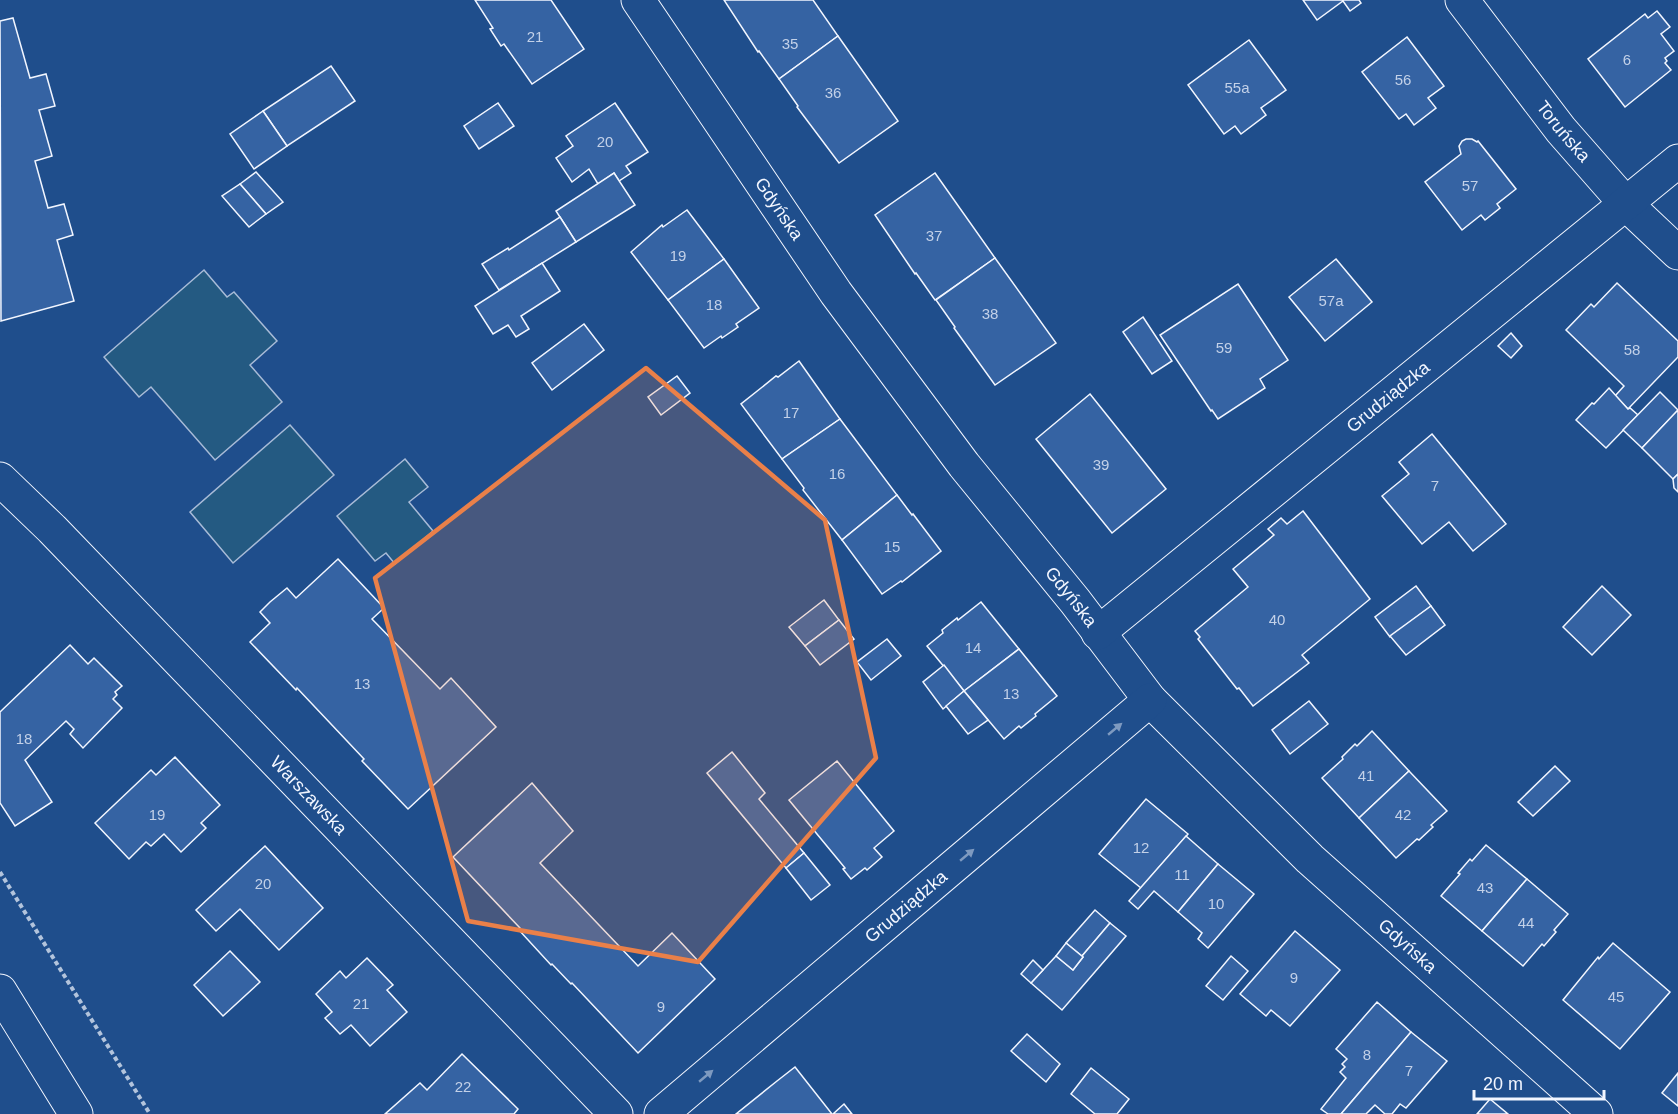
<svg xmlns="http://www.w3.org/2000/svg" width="1678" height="1114" viewBox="0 0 1678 1114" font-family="Helvetica,sans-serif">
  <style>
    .green { fill: #245a82; stroke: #a8bbd7; stroke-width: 1.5 }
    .building { fill: #3563a3; stroke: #f2f6ff; stroke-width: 1.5 }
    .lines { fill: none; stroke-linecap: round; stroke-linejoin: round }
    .minor-casing { stroke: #f2f6ff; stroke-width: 35 }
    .path { stroke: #b3c4dc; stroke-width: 4; stroke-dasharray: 4.5 3; stroke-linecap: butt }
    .minor { stroke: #1f4e8c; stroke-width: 33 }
    .oneway { fill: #7e9ac0 }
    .marked { fill: #ea8049; fill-opacity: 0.2; stroke: #ea8049; stroke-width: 4.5; stroke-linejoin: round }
    .labels { text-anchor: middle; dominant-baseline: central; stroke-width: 4.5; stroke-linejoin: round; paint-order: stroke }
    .number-label { font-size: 15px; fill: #c3d1e8 }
    .street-label { font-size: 18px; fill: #f2f6ff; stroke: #1f4e8c }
  </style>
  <rect width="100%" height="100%" fill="#1f4e8c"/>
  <!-- green -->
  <g class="green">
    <path d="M204 270 227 297 234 292 277 341 250 365 282 402 215 460 151 387 139 397 104 357Z"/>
    <path d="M290 425 334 475 233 563 190 512Z"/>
    <path d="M405 459 428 487 409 502 433 531 395 564 386 553 375 561 337 516Z"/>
  </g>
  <!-- building -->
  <g class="building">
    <path d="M475 0H551L584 49 532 84 504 44 501 46 490 29 493 28Z"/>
    <path d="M724 0H813L838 36 779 79 759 51 758 52Z"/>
    <path d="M1303 0H1359L1361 3 1350 11 1343 1 1317 20Z"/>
    <path d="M1657 11 1670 27 1661 34 1674 51 1665 58 1667 61 1665 63 1671 70 1625 107 1588 59 1645 14 1648 18Z"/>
    <path d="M13 18 30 78 46 74 55 106 39 110 52 156 35 161 48 208 64 204 73 235 57 240 74 301 1 321 0 21Z"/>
    <path d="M838 36 898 121 839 163 797 107 798 106 779 79Z"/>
    <path d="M1407 37 1444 86 1428 98 1436 108 1414 125 1406 114 1399 119 1362 72Z"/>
    <path d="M1249 40 1286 90 1261 108 1266 115 1241 134 1235 126 1224 134 1188 85Z"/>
    <path d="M331 66 355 101 287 146 263 111Z"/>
    <path d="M498 103 514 126 479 149 464 126Z"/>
    <path d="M615 103 648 152 626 166 631 173 619 181 614 173 598 184 589 169 572 182 556 158 573 146 566 136Z"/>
    <path d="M263 111 287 146 254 169 230 134Z"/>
    <path d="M1466 139H1472L1477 142 1478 141 1516 189 1497 204 1500 208 1485 220 1481 215 1462 230 1425 182 1461 154 1459 146 1462 141Z"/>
    <path d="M256 172 283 202 266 214 240 184Z"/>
    <path d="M614 173 635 205 576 242 556 211Z"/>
    <path d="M935 173 995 258 935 300 916 273 915 274 875 215Z"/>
    <path d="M240 184 266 214 249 227 222 196Z"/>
    <path d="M687 210 724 259 668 300 631 252 662 225 663 227Z"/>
    <path d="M560 217 576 242 499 290 482 264 508 248 509 250Z"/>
    <path d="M995 258 1056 343 995 385 954 328 955 327 936 300Z"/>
    <path d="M724 259 759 308 736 324 738 327 722 338 721 336 704 348 668 300Z"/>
    <path d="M1336 259 1372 302 1325 341 1289 297Z"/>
    <path d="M542 263 560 291 521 316 529 329 516 337 508 325 493 334 475 306Z"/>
    <path d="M1617 283 1678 341V357L1628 409 1615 396 1624 386 1566 330 1591 304 1594 307Z"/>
    <path d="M1238 284 1288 360 1260 379 1265 388 1218 419 1212 410 1211 411 1160 335Z"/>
    <path d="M1143 317 1172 361 1152 374 1123 332Z"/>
    <path d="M584 324 604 350 552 390 532 363Z"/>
    <path d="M1511 333 1522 346 1511 358 1498 346Z"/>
    <path d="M799 361 840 419 782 459 741 404 776 376 778 377Z"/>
    <path d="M677 376 690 393 661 415 648 397Z"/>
    <path d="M1609 388 1628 409 1630 408 1638 415 1606 448 1576 420 1592 403 1594 404Z"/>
    <path d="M1660 392 1678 410 1642 448 1623 430Z"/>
    <path d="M1090 394 1166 489 1112 533 1036 439Z"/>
    <path d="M1678 410V474L1673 479 1642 448Z"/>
    <path d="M840 419 897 495 842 540 803 490 804 488 782 459Z"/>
    <path d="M1432 434 1506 524 1473 551 1449 522 1422 544 1382 496 1409 474 1399 462Z"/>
    <path d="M1678 474V492L1674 488 1673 479Z"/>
    <path d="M897 495 912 515 913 514 941 551 902 582 901 581 882 594 842 540Z"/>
    <path d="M1303 511 1370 599 1302 655 1309 663 1253 706 1239 688 1237 689 1198 639 1200 637 1195 631 1248 587 1233 569 1274 535 1268 529 1281 518 1287 524Z"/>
    <path d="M338 559 384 608 372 619 440 689 451 678 496 727 408 809 362 761 364 759 297 688 296 690 250 642 270 623 260 612 270 602 287 588 296 598Z"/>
    <path d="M1416 586 1431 606 1390 637 1375 617Z"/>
    <path d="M1602 586 1631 615 1592 655 1563 627Z"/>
    <path d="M824 600 839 620 805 646 789 627Z"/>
    <path d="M981 602 1019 649 964 691 927 646 943 633 942 630 957 618 958 620Z"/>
    <path d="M1431 606 1445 625 1406 655 1390 636Z"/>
    <path d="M839 620 854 639 820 665 805 646Z"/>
    <path d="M887 639 901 656 871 680 857 662Z"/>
    <path d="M70 645 88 664 94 658 122 686 115 692 117 695 113 699 122 708 83 748 70 734 74 729 66 721 25 760 52 802 15 826 0 803V712Z"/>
    <path d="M1019 649 1057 696 1035 714 1036 716 1021 728 1019 726 1004 739 964 691Z"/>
    <path d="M944 665 964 691 943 709 923 682Z"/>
    <path d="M964 691 988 720 968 734 946 706Z"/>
    <path d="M1309 701 1328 724 1290 754 1272 730Z"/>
    <path d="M1372 731 1409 771 1359 818 1322 778 1343 759 1342 757 1355 744 1357 746Z"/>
    <path d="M732 752 765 793 759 799 804 853 786 868 707 773Z"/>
    <path d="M175 757 220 805 201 823 206 828 181 852 164 834 151 846 146 842 129 859 95 823 151 770 156 775Z"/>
    <path d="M837 761 894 831 874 848 882 857 867 870 865 868 851 879 843 869 845 868 789 800Z"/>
    <path d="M1555 766 1570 781 1533 816 1518 802Z"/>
    <path d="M1409 771 1447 811 1431 825 1433 827 1419 840 1417 839 1396 858 1359 818Z"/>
    <path d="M532 783 573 831 540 863 638 966 672 933 715 979 638 1053 572 983 571 984 552 964 551 965 518 929 520 928 453 857Z"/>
    <path d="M1146 799 1188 834 1141 888 1099 854Z"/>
    <path d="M1186 836 1218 864 1178 912 1154 891 1138 909 1129 901Z"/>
    <path d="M1486 845 1527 879 1482 931 1441 896 1460 874 1458 873 1470 859 1472 861Z"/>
    <path d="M265 846 323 908 279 950 240 909 216 931 196 910Z"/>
    <path d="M804 853 830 885 811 900 786 868Z"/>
    <path d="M1218 864 1254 894 1208 948 1198 939 1202 933 1178 912Z"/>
    <path d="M1527 879 1568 914 1554 930 1556 932 1544 946 1542 944 1523 966 1482 931Z"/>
    <path d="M1095 910 1110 923 1082 956 1066 943Z"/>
    <path d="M1110 923 1126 936 1062 1010 1031 983 1056 956 1073 970 1083 957 1082 956Z"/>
    <path d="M1295 931 1340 970 1290 1026 1271 1010 1266 1016 1240 994Z"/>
    <path d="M1066 943 1083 957 1073 970 1056 956Z"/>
    <path d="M1613 943 1670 992 1620 1049 1563 1000 1598 957 1599 959Z"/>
    <path d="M230 951 260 982 223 1016 194 985Z"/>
    <path d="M1231 956 1248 971 1223 1000 1206 986Z"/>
    <path d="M367 958 393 985 387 990 407 1012 370 1046 351 1025 340 1034 325 1018 332 1012 316 994 340 971 346 978Z"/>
    <path d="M1033 960 1043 970 1031 983 1021 974Z"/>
    <path d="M1377 1002 1411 1032 1341 1114H1328L1321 1109 1346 1078 1340 1072 1345 1067 1342 1064 1347 1059 1336 1049Z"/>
    <path d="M1411 1032 1447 1061 1406 1108 1400 1104 1392 1114H1385L1375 1105 1366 1114H1341Z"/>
    <path d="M1027 1034 1060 1064 1046 1082 1011 1051Z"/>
    <path d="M462 1054 518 1109 514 1114H385L420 1083 427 1090Z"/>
    <path d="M795 1067 832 1114H736L777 1081Z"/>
    <path d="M1091 1068 1129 1099 1117 1114H1095L1071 1094Z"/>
    <path d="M1678 1073V1106L1662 1093Z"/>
    <path d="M1490 1099 1508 1114H1477Z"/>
    <path d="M844 1104 852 1114H833Z"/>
  </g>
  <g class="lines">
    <!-- minor casing -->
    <g class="minor-casing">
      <g id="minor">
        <path id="s1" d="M638 0 836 293 964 465 1075 601 1150 700 1310 859 1596 1114"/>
        <path id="s2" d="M1462 0 1561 130 1626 204 1678 253"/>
        <path id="s3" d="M0 479 52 529 616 1114"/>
        <path id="s4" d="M1098 633 1678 161"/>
        <path d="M0 991 76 1114"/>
        <path id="s5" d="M661 1114 1150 700"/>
      </g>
    </g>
    <!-- path -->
    <path class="path" d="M0 872 150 1114"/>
    <!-- minor -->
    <use href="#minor" class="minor"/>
  </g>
  <!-- one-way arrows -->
  <defs><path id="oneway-solid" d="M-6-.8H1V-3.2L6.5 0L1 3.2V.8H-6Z" transform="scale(1.5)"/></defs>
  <g class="oneway">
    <use href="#oneway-solid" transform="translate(1115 729) rotate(-40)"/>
    <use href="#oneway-solid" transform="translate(967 855) rotate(-40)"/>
    <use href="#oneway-solid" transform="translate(706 1076) rotate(-40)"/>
  </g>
  <!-- marked area -->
  <path class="marked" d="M646 368 825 520 876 758 698 962 468 921 375 578Z"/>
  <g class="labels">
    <!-- number labels -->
    <g class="number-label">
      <text x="535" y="36">21</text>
      <text x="790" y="43">35</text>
      <text x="1627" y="59">6</text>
      <text x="1403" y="79">56</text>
      <text x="1237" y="87">55a</text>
      <text x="833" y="92">36</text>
      <text x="605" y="141">20</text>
      <text x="1470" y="185">57</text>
      <text x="934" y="235">37</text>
      <text x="678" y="255">19</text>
      <text x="1331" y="300">57a</text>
      <text x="714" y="304">18</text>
      <text x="990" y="313">38</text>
      <text x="1224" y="347">59</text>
      <text x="1632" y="349">58</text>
      <text x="791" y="412">17</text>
      <text x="1101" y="464">39</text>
      <text x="837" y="473">16</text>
      <text x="1435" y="485">7</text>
      <text x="892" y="546">15</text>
      <text x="1277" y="619">40</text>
      <text x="973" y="647">14</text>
      <text x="362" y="683">13</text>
      <text x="1011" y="693">13</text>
      <text x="24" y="738">18</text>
      <text x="1366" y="775">41</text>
      <text x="157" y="814">19</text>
      <text x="1403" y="814">42</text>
      <text x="1141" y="847">12</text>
      <text x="1182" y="874">11</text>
      <text x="263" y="883">20</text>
      <text x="1485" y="887">43</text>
      <text x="1216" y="903">10</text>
      <text x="1526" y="922">44</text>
      <text x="1294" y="977">9</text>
      <text x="1616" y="996">45</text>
      <text x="361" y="1003">21</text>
      <text x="661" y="1006">9</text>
      <text x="1367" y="1054">8</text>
      <text x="1409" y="1070">7</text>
      <text x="463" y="1086">22</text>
    </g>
    <!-- street labels -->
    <g class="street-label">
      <text stroke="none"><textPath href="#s2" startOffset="166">Toruńska</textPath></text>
      <text stroke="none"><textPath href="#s1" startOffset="252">Gdyńska</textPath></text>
      <text stroke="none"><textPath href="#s4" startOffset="374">Grudziądzka</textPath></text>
      <text stroke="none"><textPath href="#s1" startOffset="738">Gdyńska</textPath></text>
      <text stroke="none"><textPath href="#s3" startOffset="442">Warszawska</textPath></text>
      <text stroke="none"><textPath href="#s5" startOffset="321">Grudziądzka</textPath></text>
      <text stroke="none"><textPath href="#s1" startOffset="1224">Gdyńska</textPath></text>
    </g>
  </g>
  <!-- scale -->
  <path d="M1474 1090v9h130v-9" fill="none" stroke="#f2f6ff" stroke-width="3"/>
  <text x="1483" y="1090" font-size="18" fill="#f2f6ff" stroke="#1f4e8c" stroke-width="4.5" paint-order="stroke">20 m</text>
</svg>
